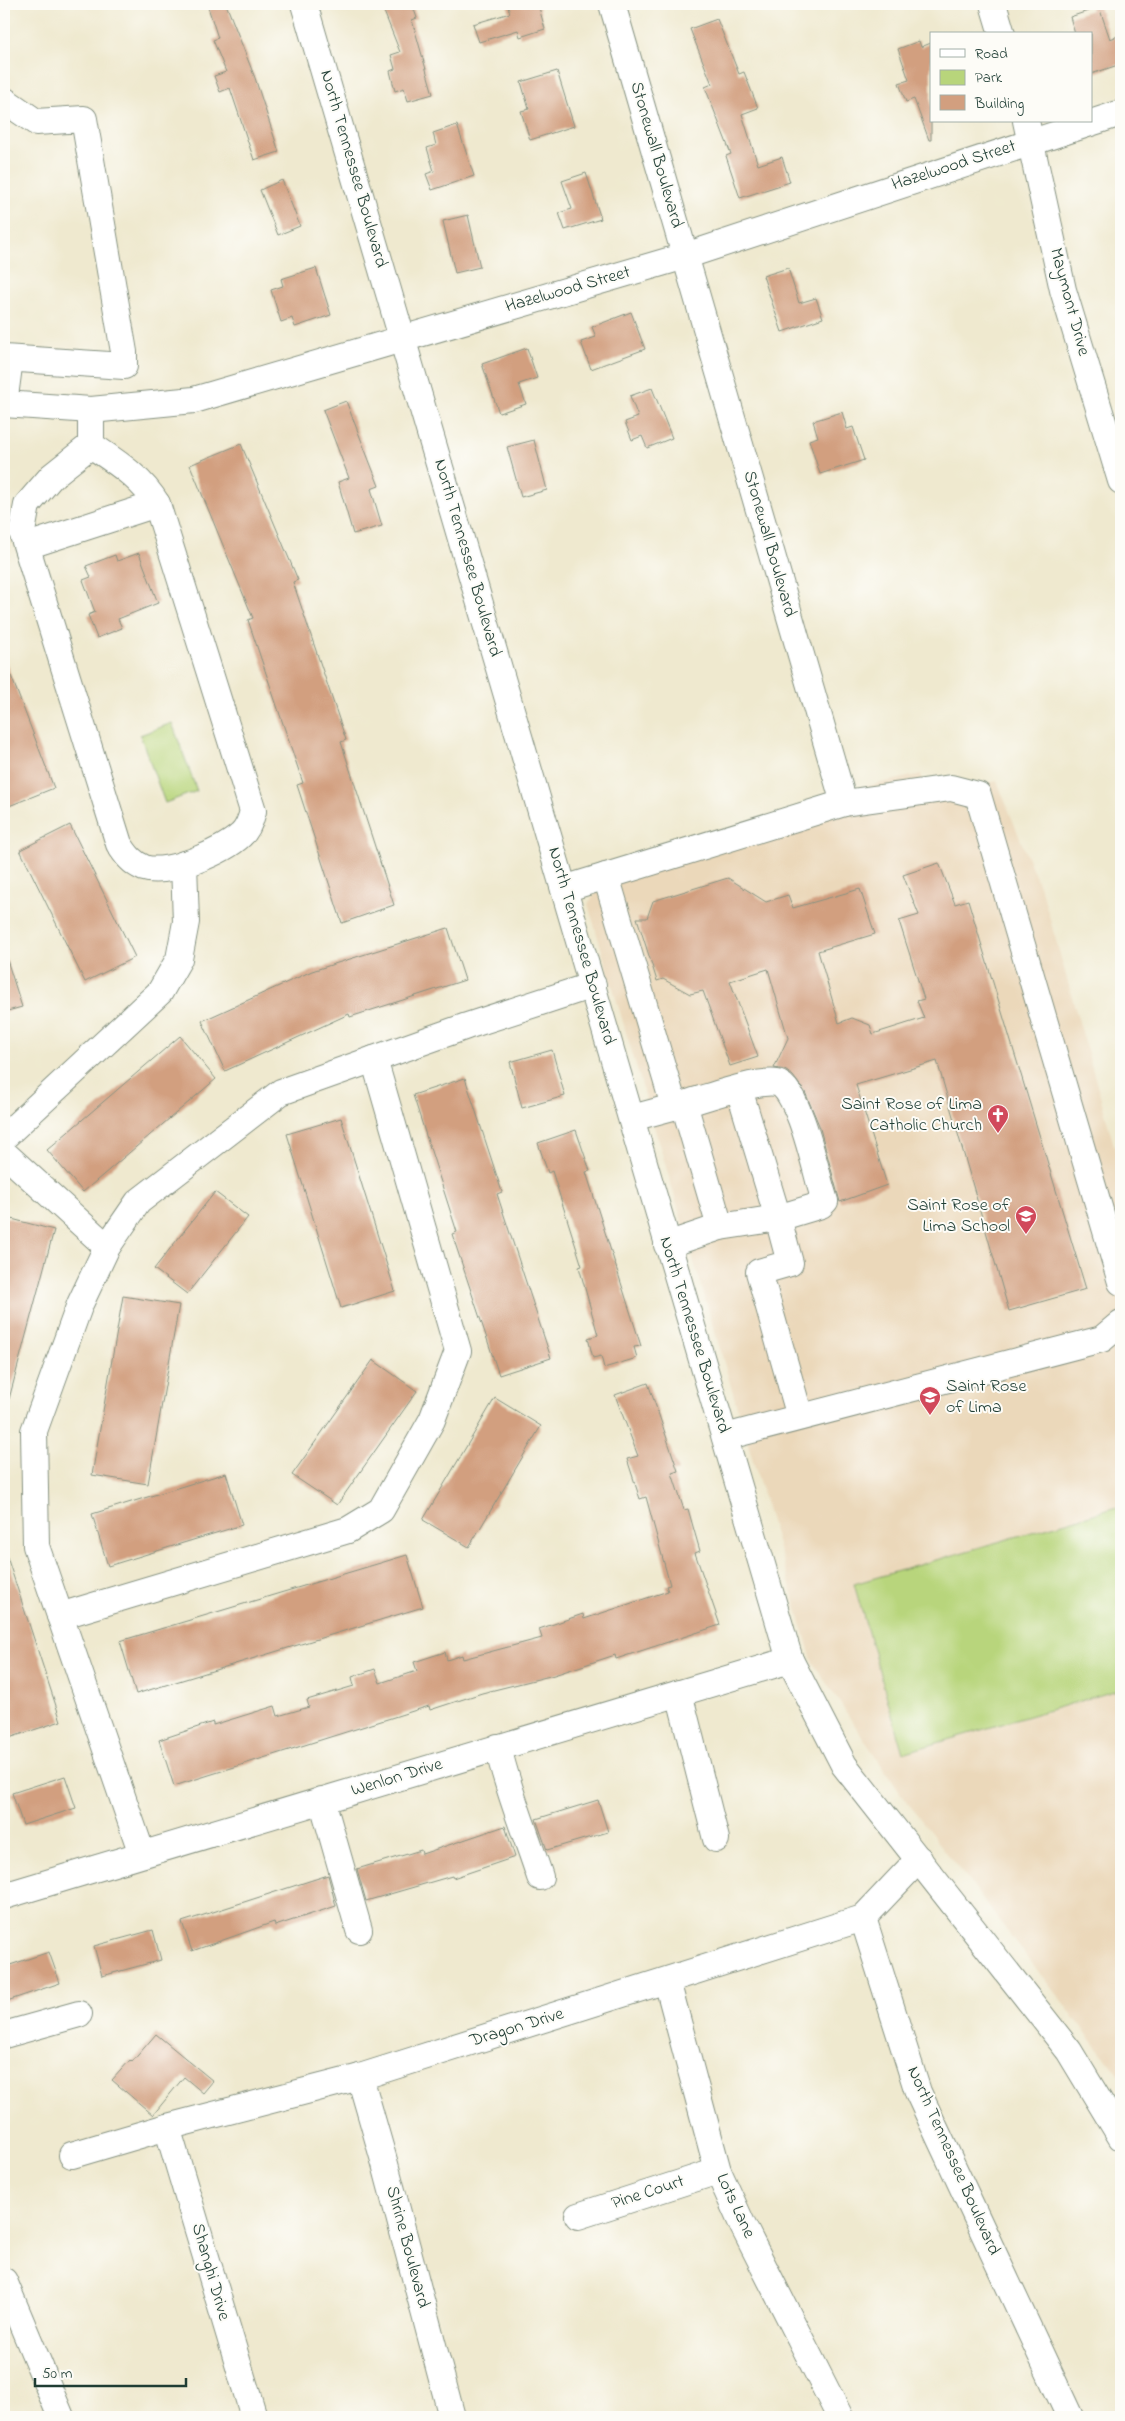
<svg xmlns="http://www.w3.org/2000/svg" width="1125" height="2421" viewBox="0 0 1125 2421" font-family="'Indie Flower',sans-serif">
  <style>
    .built { fill: #ebd8ba }
    .green { fill: #b8d57b; stroke: #6c8958 }
    .building { fill: #d29f7f }
    .lines { fill: none; stroke-linecap: round; stroke-linejoin: round }
    .minor-casing { stroke: #879382; stroke-width: 28 }
    .minor { stroke: #fff; stroke-width: 26 }
    .labels { text-anchor: middle; dominant-baseline: central; stroke-width: 4; stroke-linejoin: round; paint-order: stroke }
    .street-label { font-size: 18px; fill: #1f3d34; stroke: #fdfcf7 }
    .poi-label { font-size: 18px; fill: #1f3d34; stroke: #fdfcf7; text-anchor: end }
  </style>
  <rect width="100%" height="100%" fill="#fdfcf7"/>
  <filter id="ink" filterUnits="userSpaceOnUse"><feTurbulence type="fractalNoise" baseFrequency=".02" numOctaves="2"/><feDisplacementMap in="SourceGraphic" scale="10" xChannelSelector="R" yChannelSelector="G"/><feConvolveMatrix kernelMatrix="1 2 1 2 8 2 1 2 1" color-interpolation-filters="sRGB"/></filter>
  <filter id="wash" filterUnits="userSpaceOnUse"><feTurbulence type="fractalNoise" baseFrequency=".0096" numOctaves="4" result="noise"/><feDisplacementMap in="SourceGraphic" scale="20" xChannelSelector="R" yChannelSelector="G"/><feGaussianBlur stdDeviation="1.12" result="paint"/><feColorMatrix in="noise" values="0 0 0 0 0 0 0 0 0 0 0 0 0 0 0 0 0 1.4 0 .05"/><feComposite in="paint" operator="in"/></filter>
  <g filter="url(#wash)">
    <rect width="100%" height="100%" fill="#efe9cf"/>
    <!-- built -->
    <path class="built" d="M921 774 926 799 997 781 1044 898 1121 1170V2078L901 1794 813 1663 588 904 599 889 859 788Z"/>
    <!-- green -->
    <g class="green">
      <path d="M172 723 197 791 165 803 140 735Z"/>
      <path d="M1121 1506V1689L903 1753 854 1584Z"/>
    </g>
    <g id="blocks">
      <!-- building -->
      <g class="building">
        <path d="M207 4H226L255 78 279 152 254 160 230 88 220 92 214 76 226 72 213 40 218 38Z"/>
        <path d="M381 4H412L417 18 412 20 433 94 408 101 404 88 395 91 390 71 395 69 391 55 400 52Z"/>
        <path d="M507 4H538L545 29 520 37 518 30 479 42 473 24 510 13Z"/>
        <path d="M1091 4H1098L1110 39 1121 35V64L1091 74V34H1075L1070 17 1091 10Z"/>
        <path d="M717 19 739 74 744 72 758 108 742 114 758 165 782 157 790 182 740 198 726 156 731 154 705 87 712 84 690 29Z"/>
        <path d="M919 41 921 47 931 43V140H929L914 99 906 102 899 83 909 80 898 49Z"/>
        <path d="M557 71 574 126 530 140 521 111 529 109 521 82Z"/>
        <path d="M457 125 474 176 432 190 426 174 434 171 427 148 436 145 433 133Z"/>
        <path d="M586 173 601 219 565 230 559 213 572 209 562 181Z"/>
        <path d="M282 180 300 226 278 235 260 190Z"/>
        <path d="M468 215 480 267 455 273 443 221Z"/>
        <path d="M316 268 331 315 295 327 292 318 281 322 271 290 283 286 281 279Z"/>
        <path d="M788 268 799 303 816 298 823 318 782 332 763 276Z"/>
        <path d="M631 312 645 349 591 369 581 342 596 337 592 327Z"/>
        <path d="M527 348 537 378 519 384 526 404 499 413 482 364Z"/>
        <path d="M652 388 672 438 647 448 642 436 632 440 625 422 638 417 630 396Z"/>
        <path d="M346 401 379 486 371 489 382 526 353 534 338 482 349 478 323 410Z"/>
        <path d="M842 412 847 429 853 427 864 460 820 474 809 440 818 437 813 421Z"/>
        <path d="M534 440 547 490 521 497 507 447Z"/>
        <path d="M241 444 298 580 293 582 346 740 341 742 394 905 342 923 297 785 303 783 248 620 253 618 190 465Z"/>
        <path d="M139 553 158 603 118 619 122 628 97 638 88 615 95 612 83 580 91 577 86 566 115 555 117 561Z"/>
        <path d="M5 660 54 788 4 808V661Z"/>
        <path d="M70 825 135 957 85 982 20 850Z"/>
        <path d="M939 863 955 904 968 900 1086 1289 1009 1311 937 1061 856 1085 887 1185 840 1202 819 1125 805 1092 793 1076 785 1070 774 1068 788 1038 768 969 730 981 758 1057 730 1066 703 991 690 994 663 979 657 981 637 918H647L653 901 728 878 766 902 788 895 793 908 860 889 875 934 818 951 839 1023 852 1018 870 1025 873 1034 924 1018 917 1001 924 999 899 921 919 915 903 875Z"/>
        <path d="M448 928 465 980 350 1017 349 1014 225 1071 202 1021 312 971Z"/>
        <path d="M4 960H7L22 1007 4 1012Z"/>
        <path d="M180 1036 216 1079 83 1192 47 1150Z"/>
        <path d="M552 1050 565 1096 522 1108 510 1062Z"/>
        <path d="M465 1078 502 1192 497 1194 551 1358 499 1375 452 1234 457 1232 413 1095Z"/>
        <path d="M341 1118 395 1291 341 1308 287 1134Z"/>
        <path d="M576 1130 590 1171 586 1172 641 1346 634 1347 637 1358 604 1368 601 1356 593 1358 588 1338 598 1335 579 1267 582 1266 552 1171 548 1173 538 1143Z"/>
        <path d="M215 1192 248 1217 187 1294 154 1269Z"/>
        <path d="M4 1217 54 1230 9 1399H4Z"/>
        <path d="M123 1296 179 1305 148 1484 92 1475Z"/>
        <path d="M373 1360 417 1391 337 1505 292 1475Z"/>
        <path d="M648 1383 678 1471 672 1473 684 1510 688 1509 700 1551 695 1553 720 1625 616 1659 615 1655 554 1675 482 1693 430 1710 429 1706 174 1786 159 1740 213 1722V1725L275 1706 278 1716 309 1707 307 1700 354 1686 352 1677 375 1669 380 1683 417 1671 414 1662 445 1652 447 1660 462 1655 463 1659 542 1638 539 1629 583 1614 584 1619 668 1591 666 1586 670 1585 646 1497 640 1499 627 1459 638 1456 615 1395Z"/>
        <path d="M495 1398 541 1426 469 1547 423 1520Z"/>
        <path d="M226 1473 242 1525 108 1566 92 1514Z"/>
        <path d="M407 1555 423 1607 136 1694 120 1641Z"/>
        <path d="M7 1557 61 1721 9 1738 4 1721V1558Z"/>
        <path d="M65 1776 76 1808 23 1825 12 1793Z"/>
        <path d="M598 1800 608 1832 547 1850 536 1819Z"/>
        <path d="M505 1826 515 1857 453 1878 452 1876 366 1901 357 1869 421 1850 422 1854Z"/>
        <path d="M328 1875 336 1906 275 1926 274 1922 192 1951 182 1922Z"/>
        <path d="M153 1930 161 1960 102 1976 94 1946Z"/>
        <path d="M49 1952 60 1983 4 2002V1967Z"/>
        <path d="M156 2034 213 2081 203 2093 184 2077 153 2115 112 2080 130 2060 132 2062Z"/>
      </g>
    </g>
  </g>
  <g filter="url(#ink)">
    <use href="#blocks" fill-opacity="0" stroke="#879382" stroke-width="1"/>
    <g class="lines">
      <!-- minor casing -->
      <g class="minor-casing">
        <g id="minor">
          <path d="M304 4 790 1660 844 1765 1069 2051 1121 2137"/>
          <path d="M612 4 844 803"/>
          <path d="M993 4 1002 34"/>
          <path d="M4 100 36 122 84 119 124 352V366L4 358"/>
          <path d="M1026 121 1063 290 1121 481"/>
          <path d="M4 404 91 410 194 400 685 256 1121 113"/>
          <path d="M4 404 10 359"/>
          <path d="M91 445C116 462 141 477 157 504L253 811C251 819 248 829 241 835 224 851 168 876 144 868 132 863 126 855 119 844L22 532 27 505 52 476 91 445V410"/>
          <path d="M27 546 157 504"/>
          <path d="M606 876 674 1106"/>
          <path d="M564 889 844 803 951 788 978 795 1121 1282"/>
          <path d="M684 1104C705 1098 758 1079 777 1083 798 1088 815 1167 821 1188L825 1201 821 1205 778 1218 739 1089"/>
          <path d="M632 1118 684 1104 720 1227 667 1245"/>
          <path d="M4 1137 160 992 179 959 186 922 184 864"/>
          <path d="M4 1153 107 1247"/>
          <path d="M720 1227 778 1218 790 1263 759 1272 800 1417"/>
          <path d="M725 1437 1102 1339 1121 1323"/>
          <path d="M60 1616 348 1530 381 1510 432 1420 458 1351 374 1059"/>
          <path d="M679 1693 716 1839"/>
          <path d="M498 1747C508 1791 526 1834 540 1877"/>
          <path d="M322 1800 359 1930"/>
          <path d="M142 1854 36 1546 34 1431 80 1304 107 1247 138 1202 281 1092 467 1026 593 985"/>
          <path d="M919 1859 863 1918 918 2092 1070 2417"/>
          <path d="M4 1896 790 1660"/>
          <path d="M667 1981 718 2171 743 2226 840 2417"/>
          <path d="M4 2035 79 2014"/>
          <path d="M360 2077 385 2164 452 2417"/>
          <path d="M167 2127 254 2417"/>
          <path d="M72 2155 167 2127 360 2077 863 1918"/>
          <path d="M578 2216 718 2171"/>
          <path d="M4 2281 61 2417"/>
        </g>
      </g>
      <!-- minor -->
      <use href="#minor" class="minor"/>
    </g>
  </g>
  <!-- icons -->
  <defs>
    <g id="church-pin" transform="scale(1.125)"><path d="M0 17L-7.5 6A9.5 9.5 0 1 1 7.5 6Z" fill="#d1495b" stroke="#fdfcf7"/><path d="M-1.2-6h2.4v3.5h3.3v2.4h-3.3V6h-2.4V-.1h-3.3v-2.4h3.3Z" fill="#fff"/></g>
    <g id="school-pin" transform="scale(1.125)"><path d="M0 17L-7.5 6A9.5 9.5 0 1 1 7.5 6Z" fill="#d1495b" stroke="#fdfcf7"/><path d="M0-5L7-2L0 1L-7-2ZM-4 1L0 2.5L4 1V4Q0 6-4 4Z" fill="#fff"/></g>
  </defs>
  <g fill-rule="evenodd">
    <use href="#church-pin" x="998" y="1115"/>
    <use href="#school-pin" x="1026" y="1216"/>
    <use href="#school-pin" x="930" y="1397"/>
  </g>
  <g class="labels">
    <!-- street labels -->
    <g class="street-label">
      <text transform="translate(656 155) rotate(74)">Stonewall Boulevard</text>
      <text transform="translate(954 166) rotate(-18)">Hazelwood Street</text>
      <text transform="translate(353 169) rotate(74)">North Tennessee Boulevard</text>
      <text transform="translate(568 290) rotate(-16)">Hazelwood Street</text>
      <text transform="translate(1069 302) rotate(75)">Maymont Drive</text>
      <text transform="translate(769 544) rotate(74)">Stonewall Boulevard</text>
      <text transform="translate(467 558) rotate(74)">North Tennessee Boulevard</text>
      <text transform="translate(581 946) rotate(74)">North Tennessee Boulevard</text>
      <text transform="translate(694 1335) rotate(73)">North Tennessee Boulevard</text>
      <text transform="translate(397 1778) rotate(-17)">Wenlon Drive</text>
      <text transform="translate(517 2028) rotate(-17)">Dragon Drive</text>
      <text transform="translate(953 2161) rotate(66)">North Tennessee Boulevard</text>
      <text transform="translate(648 2193) rotate(-18)">Pine Court</text>
      <text transform="translate(735 2206) rotate(65)">Lots Lane</text>
      <text transform="translate(407 2247) rotate(75)">Shrine Boulevard</text>
      <text transform="translate(210 2272) rotate(74)">Shanghi Drive</text>
    </g>
    <!-- poi labels -->
    <g class="poi-label">
      <text x="982" y="1105">Saint Rose of Lima<tspan x="982" dy="21">Catholic Church</tspan></text>
      <text x="1010" y="1206">Saint Rose of<tspan x="1010" dy="21">Lima School</tspan></text>
      <text x="946" y="1387" text-anchor="start">Saint Rose<tspan x="946" dy="21">of Lima</tspan></text>
    </g>
  </g>
  <!-- margin -->
  <rect width="1125" height="2421" fill="none" stroke="#fdfcf7" stroke-width="20"/>
  <!-- legend -->
  <rect x="930" y="32" width="162" height="90" fill="#fdfcf7" stroke="#a4b0a9"/>
  <rect x="940" y="49" width="25" height="8" fill="#ffffff" stroke="#a4b0a9"/>
  <text x="975" y="58" font-size="15" fill="#1f3d34">Road</text>
  <rect x="940" y="70" width="25" height="15" fill="#b8d57b" stroke="#a4b0a9"/>
  <text x="975" y="82" font-size="15" fill="#1f3d34">Park</text>
  <rect x="940" y="95" width="25" height="15" fill="#d29f7f" stroke="#a4b0a9"/>
  <text x="975" y="108" font-size="15" fill="#1f3d34">Building</text>
  <!-- scale -->
  <path d="M35 2378v8h151v-8" fill="none" stroke="#1f3d34" stroke-width="2.5"/>
  <text x="42" y="2378" font-size="15" fill="#1f3d34" stroke="#fdfcf7" stroke-width="4" paint-order="stroke">50 m</text>
</svg>
